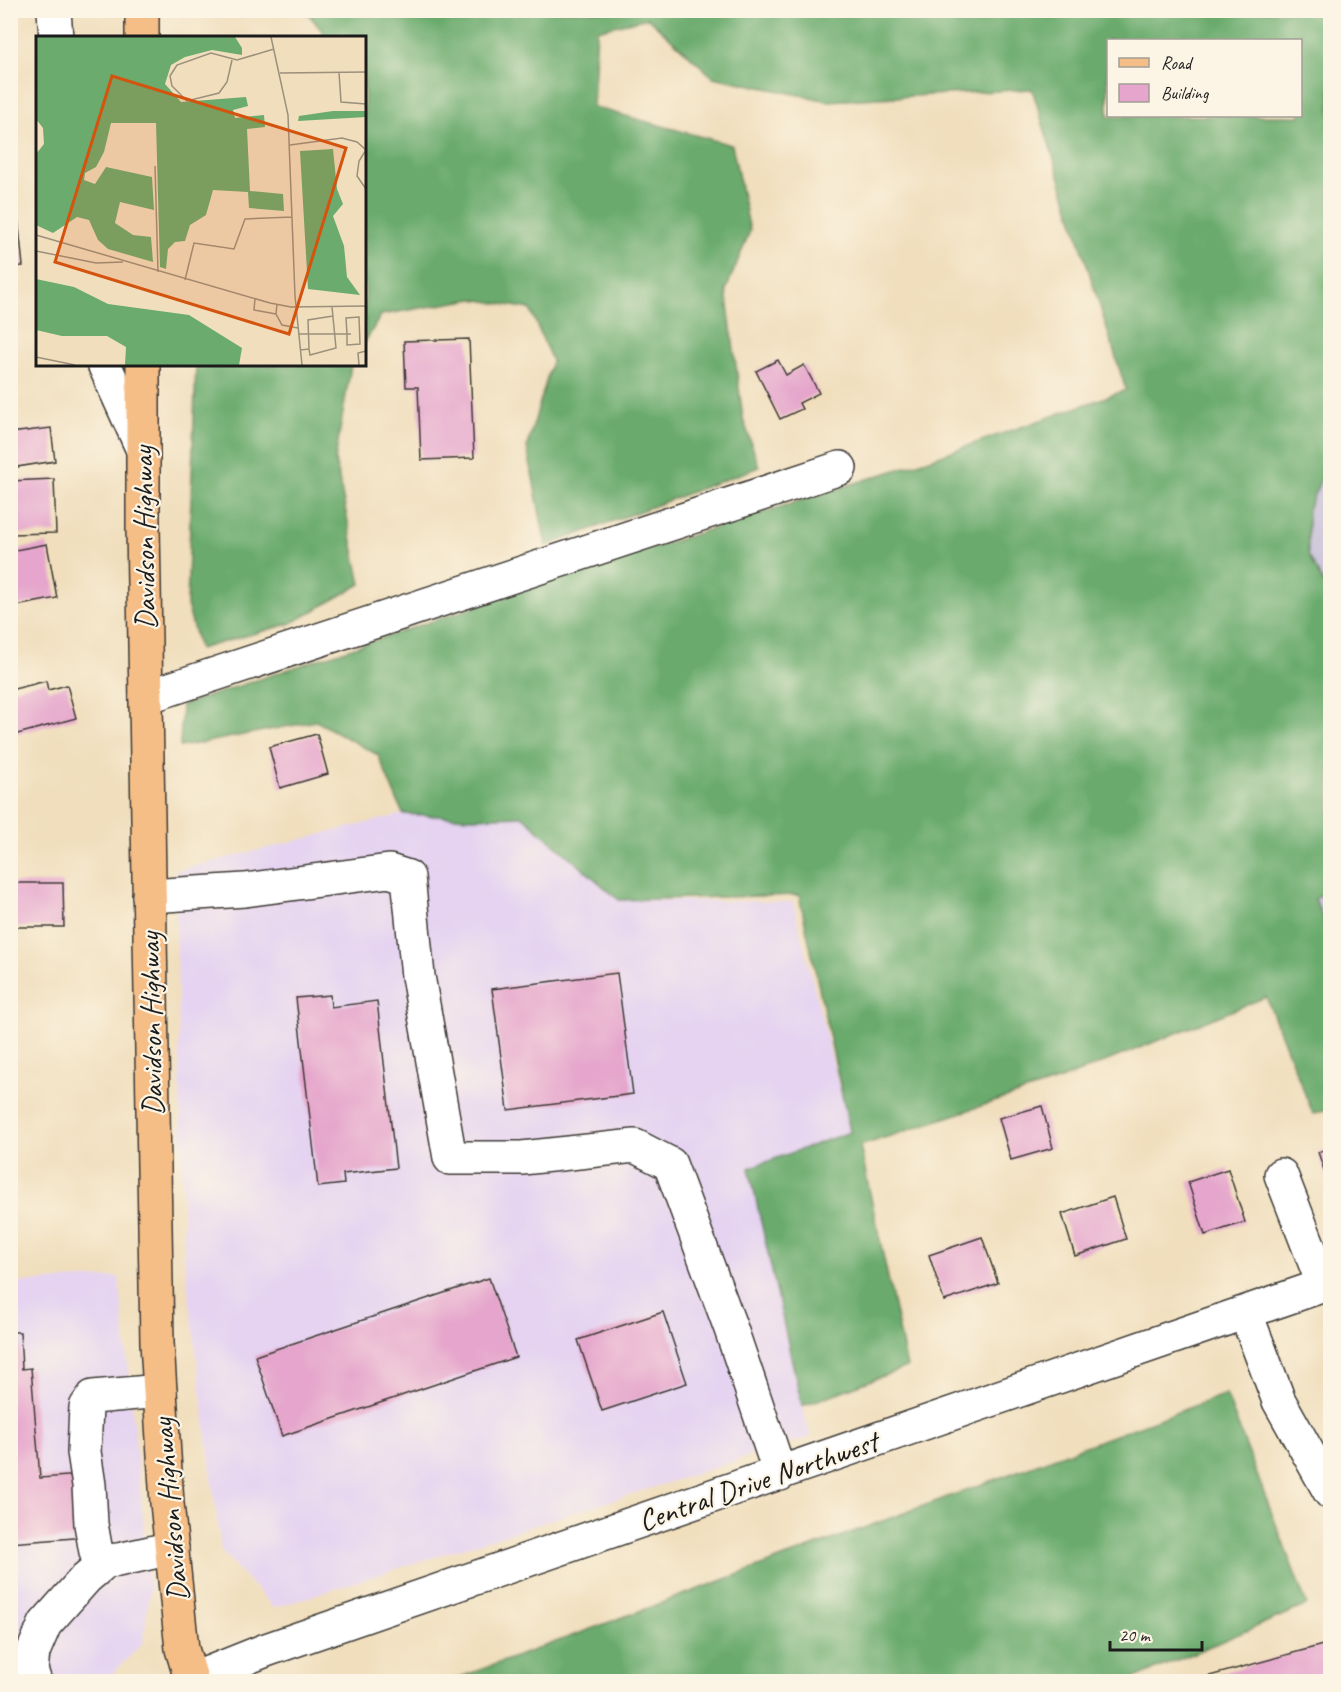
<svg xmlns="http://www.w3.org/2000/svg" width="1341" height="1692" viewBox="0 0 1341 1692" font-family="Caveat,sans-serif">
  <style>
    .built { fill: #e5d3f1 }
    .industrial { fill: #c7c0d9 }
    .forest { fill: #6bab6d; stroke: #446444; stroke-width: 1.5; fill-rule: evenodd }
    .building { fill: #e5a5cc }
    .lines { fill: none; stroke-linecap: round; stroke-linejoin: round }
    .minor-casing { stroke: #3c3934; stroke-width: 36 }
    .major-casing { stroke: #3c3934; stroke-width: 36 }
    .minor { stroke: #fff; stroke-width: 33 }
    .major { stroke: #f6be87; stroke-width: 33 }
    .labels { text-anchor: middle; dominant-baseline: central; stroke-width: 4.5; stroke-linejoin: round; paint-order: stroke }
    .street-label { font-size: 30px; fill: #1c1c1c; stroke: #fcf5e5 }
    .inset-road { fill: none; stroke: #9b907c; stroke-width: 1.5 }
    .view { fill: #d4530e; fill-opacity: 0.15; stroke: #d4530e; stroke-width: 3 }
    .inset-edge { fill: none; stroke: #1c1c1c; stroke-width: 3 }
  </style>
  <rect width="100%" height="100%" fill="#fcf5e5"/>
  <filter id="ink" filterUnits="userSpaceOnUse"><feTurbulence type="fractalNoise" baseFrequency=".0167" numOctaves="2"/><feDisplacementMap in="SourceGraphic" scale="12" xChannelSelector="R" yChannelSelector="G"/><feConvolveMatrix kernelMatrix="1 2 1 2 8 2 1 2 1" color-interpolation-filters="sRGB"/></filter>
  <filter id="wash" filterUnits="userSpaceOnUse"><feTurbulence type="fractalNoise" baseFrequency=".008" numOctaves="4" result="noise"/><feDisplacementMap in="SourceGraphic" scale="24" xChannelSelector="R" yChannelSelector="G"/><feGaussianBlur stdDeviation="1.35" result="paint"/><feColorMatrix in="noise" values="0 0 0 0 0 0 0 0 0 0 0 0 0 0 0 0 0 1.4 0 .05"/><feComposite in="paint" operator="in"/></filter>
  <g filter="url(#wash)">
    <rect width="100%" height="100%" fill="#f0debc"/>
    <!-- built -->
    <g class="built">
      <path d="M403 814 471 818 522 816 619 900 793 902 850 1132 749 1169 802 1406 811 1437 274 1608 221 1551 184 1255 175 871Z"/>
      <path d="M119 1277 150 1589 143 1643 105 1681 11 1682V1283Z"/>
    </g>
    <!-- industrial -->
    <g class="industrial">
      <path d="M1330 458V596L1308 554V509Z"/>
      <path d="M1330 889V936L1315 898Z"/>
    </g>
    <!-- forest -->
    <g class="forest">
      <path d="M306 11H1330V458L1308 509V554L1330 596V889L1315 899 1330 936V1108L1313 1114 1266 997 1060 1080 860 1146 907 1367 802 1406 749 1168 850 1132 799 895 619 900 522 816 471 818 403 814 378 755 316 721 180 747 182 705 611 561 927 460 1126 390 1032 89 828 101 713 77 648 18 597 30 593 107 732 145 750 231 726 290 743 418 759 467 546 546 527 447 552 361 530 309 473 299 381 315 365 342 364 38 327 37ZM1108 40H1300V116H1108Z"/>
      <path d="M196 365H351L335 460 361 584 292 623 199 649 187 605Z"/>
      <path d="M1226 1394 1307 1605 1128 1681H450Z"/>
    </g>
    <g id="blocks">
      <!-- building -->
      <g class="building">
        <path d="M10 208H17L23 266 10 267Z"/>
        <path d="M469 339 474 458 421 460 418 387H406L404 341Z"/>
        <path d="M778 360 786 375 804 365 819 393 799 403 802 409 780 419 756 371Z"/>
        <path d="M51 428 55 461 10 468V433Z"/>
        <path d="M54 479 56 533 10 534V481Z"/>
        <path d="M47 544 57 598 16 606 10 579V551Z"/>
        <path d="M46 681 48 690 67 685 76 718 10 736V690Z"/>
        <path d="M317 734 328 774 280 788 269 747Z"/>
        <path d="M10 883H63L64 927H10Z"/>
        <path d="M617 973 633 1094 508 1110 492 989Z"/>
        <path d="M330 995 331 1007 377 1001 396 1168 343 1174 344 1184 318 1187 296 998Z"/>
        <path d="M1042 1106 1053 1148 1011 1160 999 1118Z"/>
        <path d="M1330 1148V1188L1318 1152Z"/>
        <path d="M1228 1169 1245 1222 1205 1235 1188 1182Z"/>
        <path d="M1113 1197 1126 1239 1075 1256 1062 1214Z"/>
        <path d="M982 1237 998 1283 944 1301 929 1255Z"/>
        <path d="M489 1278 516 1357 282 1436 255 1356Z"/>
        <path d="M663 1312 687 1383 602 1411 578 1340Z"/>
        <path d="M10 1332H20L22 1369 31 1368 40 1478 82 1475 87 1537 10 1543Z"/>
        <path d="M1330 1643V1682H1191V1681Z"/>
      </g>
    </g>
  </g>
  <g filter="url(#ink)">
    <use href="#blocks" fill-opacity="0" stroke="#3c3934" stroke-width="1.5"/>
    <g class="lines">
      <!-- minor casing -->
      <g class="minor-casing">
        <g id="minor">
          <path d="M54 10 56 38"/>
          <path d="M104 364 143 450"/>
          <path d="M146 697 840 468"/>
          <path d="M149 896 245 890 389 871 408 877 418 976 450 1158H522L635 1146 670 1164 731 1329 780 1474"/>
          <path d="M1281 1175 1324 1286"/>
          <path d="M1246 1314 1279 1401 1330 1492"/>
          <path d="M106 1561 96 1552 91 1524 89 1485 84 1452 86 1407 93 1397 160 1391"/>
          <path d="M35 1682 31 1670 33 1652 45 1624 86 1578 106 1561 118 1560 172 1548"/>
          <path d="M186 1682 266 1650 1330 1283"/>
        </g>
      </g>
      <!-- major casing -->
      <g class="major-casing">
        <g id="major">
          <path d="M142 10V38"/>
          <path d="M143 364V527L157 1343 167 1503 182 1649 192 1682"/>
        </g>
      </g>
      <!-- minor -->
      <use href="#minor" class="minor"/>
      <!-- major -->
      <use href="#major" class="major"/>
    </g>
  </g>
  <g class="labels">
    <!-- street labels -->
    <g class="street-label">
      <text transform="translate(144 538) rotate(-91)">Davidson Highway</text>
      <text transform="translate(151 1024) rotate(-91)">Davidson Highway</text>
      <text transform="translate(758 1481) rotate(-19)">Central Drive Northwest</text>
      <text transform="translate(170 1510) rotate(-95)">Davidson Highway</text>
    </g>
  </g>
  <!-- overview -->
  <g transform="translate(36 36)">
    <rect width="330" height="330" fill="#f0debc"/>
    <path d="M0 1H199L206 12V19L176 14 149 21 135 29 129 48 145 66 210 61 212 70 197 74 199 82 228 79 229 91 211 93 214 155 247 158 248 175 213 172 212 156 177 154 170 179 154 189 149 205 139 206 132 213 130 233 124 231 120 87H75L68 116 60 131 49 137 48 144 59 148 70 131 116 141 118 174 84 166 79 187 97 199 115 201 117 226 72 213 62 204 53 184 41 181 17 197 0 189V118L8 108 7 92 0 83ZM297 75H330V81L262 85 263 80ZM297 113 301 153 307 168 297 180 308 210 311 241 324 259 272 253 264 115ZM0 243 38 251 72 268 153 279 206 312 203 329H89L90 311 71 300H26L0 294Z" fill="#6bab6d"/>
    <path class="inset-road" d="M235 1 252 79 259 260 266 329M196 24 191 46 183 57 151 65 136 50 134 40 141 29 175 17 201 24 238 13M303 36 305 66 330 68M244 37 330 36M254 109 306 102 321 106 330 114 323 125 321 140 330 153M119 130 122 236M0 199 234 267 255 271 330 270M0 215 60 227 87 226M149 244 158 207 198 213 209 183 256 181M219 263 218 274 240 278M241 268 240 278 246 289 262 292M263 298H311V309L324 308 323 281 310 282 311 298H315M273 313 272 284 297 280M264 314 273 313 274 319 300 312 296 271M0 321 39 329M323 329 322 317 330 315"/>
    <path class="view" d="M76 40 310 112 253 298 19 226Z"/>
    <rect width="330" height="330" class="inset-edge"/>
  </g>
  <!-- margin -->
  <rect width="1341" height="1692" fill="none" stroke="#fcf5e5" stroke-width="36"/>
  <!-- legend -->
  <rect x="1107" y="39" width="195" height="78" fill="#fcf5e5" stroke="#a29e95" stroke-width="1.5"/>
  <rect x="1119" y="58" width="30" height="9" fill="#f6be87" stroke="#a29e95" stroke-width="1.5"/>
  <text x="1161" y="69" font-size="18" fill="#1c1c1c">Road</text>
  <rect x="1119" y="84" width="30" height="18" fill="#e5a5cc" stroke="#a29e95" stroke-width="1.5"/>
  <text x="1161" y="99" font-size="18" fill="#1c1c1c">Building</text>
  <!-- scale -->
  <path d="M1110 1641v9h92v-9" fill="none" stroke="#1c1c1c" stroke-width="3"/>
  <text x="1119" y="1641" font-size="18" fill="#1c1c1c" stroke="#fcf5e5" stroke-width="4.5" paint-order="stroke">20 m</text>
</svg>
